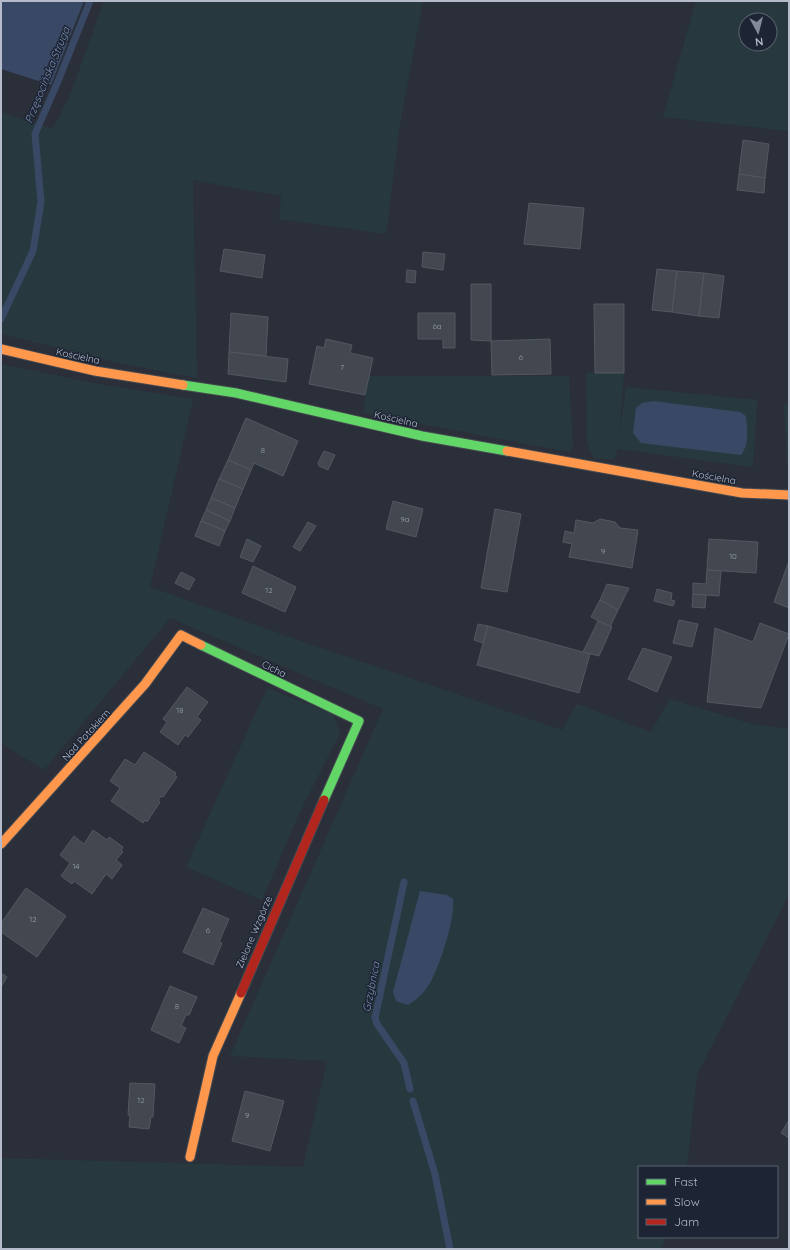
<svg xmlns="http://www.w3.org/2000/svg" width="790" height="1250" viewBox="0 0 790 1250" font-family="Quicksand,sans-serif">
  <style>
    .green { fill: #27393f; fill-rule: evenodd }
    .water { fill: #394864 }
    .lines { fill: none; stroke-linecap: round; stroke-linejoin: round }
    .stream { stroke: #394864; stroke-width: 7 }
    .building { fill: #434850; stroke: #525761 }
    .fast-casing { stroke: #464a52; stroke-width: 11 }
    .slow-casing { stroke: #464a52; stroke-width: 11 }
    .jam-casing { stroke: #464a52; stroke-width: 11 }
    .fast { stroke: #63d668; stroke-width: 9 }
    .slow { stroke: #ff974d; stroke-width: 9 }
    .jam { stroke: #b3261e; stroke-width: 9 }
    .labels { text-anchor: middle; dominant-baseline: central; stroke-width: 3; stroke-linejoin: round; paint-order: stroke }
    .number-label { font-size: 8px; fill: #989eac }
    .street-label { font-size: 10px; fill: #b5bbca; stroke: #1d2534 }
    .water-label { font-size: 11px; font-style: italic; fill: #7c8fb2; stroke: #1d2534 }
  </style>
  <rect width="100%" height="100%" fill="#2a2f39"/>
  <!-- green -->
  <g class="green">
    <path d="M104 1H423L399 130 386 234 279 219 281 196 193 180 197 378 120 363 1 334V112L53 129 70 95Z"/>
    <path d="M696 1H789V131L663 117ZM746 20H770V44H746Z"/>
    <path d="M1 364 104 385 193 399 150 587 295 639 562 730 577 704 651 732 670 699 752 724 789 729V894L697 1075 687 1167H639V1237H666L661 1249H1V1158L303 1167 327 1061 230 1056 383 709 170 618 44 770 1 743Z"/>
    <path d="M586 373H624L619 435 626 387 757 400 753 467 618 449 614 459H594L587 444Z"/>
    <path d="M369 376H569L573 445 569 452 363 413Z"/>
    <path d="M784 404H789V463H787Z"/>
    <path d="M267 688 333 714 340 733 298 816 262 900 186 867Z"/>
  </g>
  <!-- water -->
  <g class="water">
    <path d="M1 1H84L51 85 1 69Z"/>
    <path d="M654 401 740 412 746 416C747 428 750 444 741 455L641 443 633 433 636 408 642 403Z"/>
    <path d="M420 891 447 895 453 899C456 916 440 965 431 981 426 991 417 1000 408 1005L396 1001 393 992Z"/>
  </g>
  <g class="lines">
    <!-- stream -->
    <g class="stream">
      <path d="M1 319 33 251 41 202 35 134 59 79 90 1"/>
      <path d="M404 882 375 1018 377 1024 404 1063 410 1089"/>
      <path d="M413 1101 435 1174 450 1249"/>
    </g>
  </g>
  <!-- building -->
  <g class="building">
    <path d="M743 140 769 144 765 178 739 174Z"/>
    <path d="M739 174 765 178 764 193 737 190Z"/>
    <path d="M529 203 584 208 580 249 524 244Z"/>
    <path d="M224 249 265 255 262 278 220 271Z"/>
    <path d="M423 252 445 254 443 270 422 267Z"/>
    <path d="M657 269 677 271 672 312 652 310Z"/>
    <path d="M407 270 416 271 415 283 406 282Z"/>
    <path d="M677 271 704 273 699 316 672 312Z"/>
    <path d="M704 273 724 276 719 318 699 316Z"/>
    <path d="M471 284H491V341L471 340Z"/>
    <path d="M594 304H624V373H595Z"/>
    <path d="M231 313 268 317 266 356 229 352Z"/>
    <path d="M418 313H455V348H443V339H418Z"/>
    <path d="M326 339 352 345 350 353 373 358 365 395 309 384 317 346 324 348Z"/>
    <path d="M550 339 551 374 492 375 491 341Z"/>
    <path d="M229 352 288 359 286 382 228 374Z"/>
    <path d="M246 418 298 441 283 476 254 463 251 470 228 460Z"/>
    <path d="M324 451 335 455 328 470 319 466 318 463Z"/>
    <path d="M228 460 251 470 243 489 219 479Z"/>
    <path d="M219 479 243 489 235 508 211 498Z"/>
    <path d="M211 498 235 508 230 521 206 510Z"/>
    <path d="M393 501 423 509 416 537 386 529Z"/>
    <path d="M495 509 521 514 507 592 481 588Z"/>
    <path d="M206 510 230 521 225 531 201 521Z"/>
    <path d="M600 519 615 522 620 528 638 530 632 568 569 557 572 544 563 542 565 531 574 533 576 520 593 523Z"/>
    <path d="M201 521 225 531 219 546 195 536Z"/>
    <path d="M308 522 316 526 300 551 293 547Z"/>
    <path d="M247 539 261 546 253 562 240 557Z"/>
    <path d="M709 539 758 542 756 573 707 570Z"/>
    <path d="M789 561V608L774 602Z"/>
    <path d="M253 566 296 587 285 612 242 593Z"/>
    <path d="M707 570 721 571 719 596 693 594V583L706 584Z"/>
    <path d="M181 572 195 579 189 590 175 583Z"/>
    <path d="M607 584 629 588 618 610 600 600Z"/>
    <path d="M657 589 672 593 671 600 675 601 673 606 654 601Z"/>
    <path d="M693 594 706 595 705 608 692 607Z"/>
    <path d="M600 600 618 610 610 627 591 617Z"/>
    <path d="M679 620 698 624 692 647 673 643Z"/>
    <path d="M598 621 612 627 599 656 583 652Z"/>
    <path d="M760 623 789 634 761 708 707 702 715 628 753 642Z"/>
    <path d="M478 624 488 626 483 643 474 640Z"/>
    <path d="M488 626 590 654 579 693 477 665Z"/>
    <path d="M643 648 672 657 657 692 628 679Z"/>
    <path d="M187 687 208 702 197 717 201 720 188 737 185 735 178 745 160 732 167 722 163 719Z"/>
    <path d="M144 752 176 773 175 776 177 777 163 797 161 796 160 798 158 800 160 802 147 822 145 820 143 823 111 801 120 788 110 781 125 759 135 765Z"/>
    <path d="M93 830 107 840 109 837 123 847 121 850 123 852 116 860 122 865 112 879 106 874 92 894 74 881 72 884 61 876 70 863 60 855 74 836 84 844Z"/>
    <path d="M26 888 66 916 37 957 1 932V923Z"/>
    <path d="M203 908 229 919 219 942 222 943 213 965 183 952Z"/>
    <path d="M1 973 7 977 1 987Z"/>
    <path d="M170 986 197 997 189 1015H186L181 1026 186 1028 179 1043 151 1030Z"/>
    <path d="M130 1083 155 1084 153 1117H151L149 1129 129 1127 130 1115H128Z"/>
    <path d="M245 1091 284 1101 270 1151 232 1141Z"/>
    <path d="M789 1120V1138L781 1133Z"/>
  </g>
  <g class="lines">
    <!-- fast casing -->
    <g class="fast-casing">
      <g id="fast">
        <path d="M183 385 236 393 422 436 507 451"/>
        <path d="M201 645 359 721 324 800"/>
      </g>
    </g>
    <!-- slow casing -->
    <g class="slow-casing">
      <g id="slow">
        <path d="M1 349 95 371 183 385"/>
        <path d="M507 451 742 493 789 495"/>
        <path d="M1 844 145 684 181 635 201 645"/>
        <path d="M190 1157 213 1056 241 993"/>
      </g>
    </g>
    <!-- jam casing -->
    <g class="jam-casing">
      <path id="jam" d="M241 993 324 800"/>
    </g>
    <!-- fast -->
    <use href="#fast" class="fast"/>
    <!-- slow -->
    <use href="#slow" class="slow"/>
    <!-- jam -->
    <use href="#jam" class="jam"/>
  </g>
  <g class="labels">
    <!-- number labels -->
    <g class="number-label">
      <text x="437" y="326">6a</text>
      <text x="521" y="357">6</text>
      <text x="342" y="367">7</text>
      <text x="263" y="450">8</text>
      <text x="405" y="519">9a</text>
      <text x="603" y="551">9</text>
      <text x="733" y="556">10</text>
      <text x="269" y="590">12</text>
      <text x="180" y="710">18</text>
      <text x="76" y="866">14</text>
      <text x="33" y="919">12</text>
      <text x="208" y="930">6</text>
      <text x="177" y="1006">8</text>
      <text x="141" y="1100">12</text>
      <text x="247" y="1115">9</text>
    </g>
    <!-- street labels -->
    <g class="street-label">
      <text transform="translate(78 356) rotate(12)">Kościelna</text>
      <text transform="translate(396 419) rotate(13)">Kościelna</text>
      <text transform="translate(714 477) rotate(10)">Kościelna</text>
      <text transform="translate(274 669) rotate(26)">Cicha</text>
      <text transform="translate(86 735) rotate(-48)">Nad Potokiem</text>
      <text transform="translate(254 932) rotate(-67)">Zielone Wzgórze</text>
    </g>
    <!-- water labels -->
    <g class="water-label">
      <text transform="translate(47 75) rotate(-68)">Przęsocińska Struga</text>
      <text transform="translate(371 987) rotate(-79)">Grzybnica</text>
    </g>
  </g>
  <!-- border -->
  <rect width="790" height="1250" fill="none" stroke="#b5bbca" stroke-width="4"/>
  <!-- legend -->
  <rect x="638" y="1166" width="140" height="72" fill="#1d2534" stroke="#5a6170"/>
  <rect x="646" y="1179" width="20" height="6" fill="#63d668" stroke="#5a6170"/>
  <text x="674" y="1186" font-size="12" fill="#b5bbca">Fast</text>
  <rect x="646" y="1199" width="20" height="6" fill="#ff974d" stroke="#5a6170"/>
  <text x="674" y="1206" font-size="12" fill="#b5bbca">Slow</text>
  <rect x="646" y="1219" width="20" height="6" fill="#b3261e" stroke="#5a6170"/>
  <text x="674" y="1226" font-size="12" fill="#b5bbca">Jam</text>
  <!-- north arrow -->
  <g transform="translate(758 32) rotate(173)"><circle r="19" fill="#1d2534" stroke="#5a6170"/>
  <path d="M0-3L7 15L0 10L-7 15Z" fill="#848a97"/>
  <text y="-6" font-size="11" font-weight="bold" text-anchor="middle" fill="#b5bbca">N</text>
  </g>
</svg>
